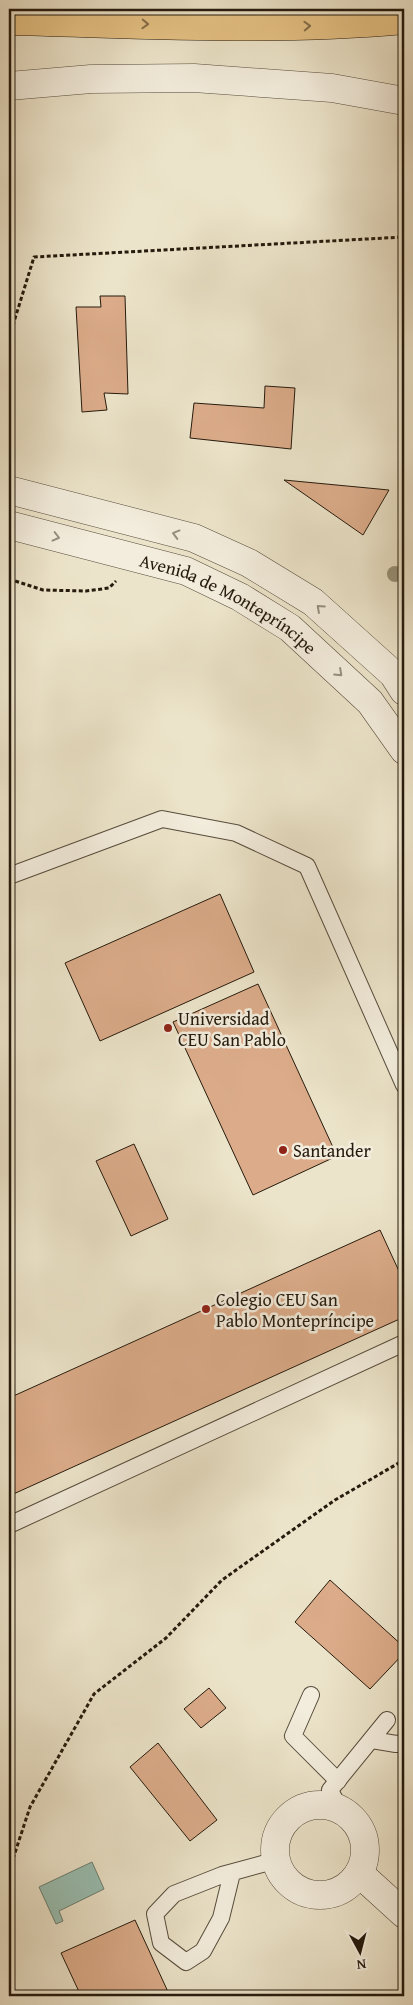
<svg xmlns="http://www.w3.org/2000/svg" width="413" height="2005" viewBox="0 0 413 2005" font-family="'Gentium Book Plus',serif">
  <style>
    .water { fill: #99bfb2; stroke: #6b7d70 }
    .building { fill: #dcac8a; stroke: #251a0d }
    .lines { fill: none; stroke-linecap: round; stroke-linejoin: round }
    .service-casing { stroke: #574c3c; stroke-width: 18 }
    .minor-casing { stroke: #574c3c; stroke-width: 29 }
    .tertiary-casing { stroke: #574c3c; stroke-width: 29 }
    .motorway-casing { stroke: #251a0d; stroke-width: 29 }
    .path { stroke: #251a0d; stroke-width: 3; stroke-dasharray: 4 2.5; stroke-linecap: butt }
    .service { stroke: #f3eddd; stroke-width: 16 }
    .minor { stroke: #f3eddd; stroke-width: 28 }
    .tertiary { stroke: #f3eddd; stroke-width: 28 }
    .motorway { stroke: #e6c285; stroke-width: 28 }
    .tree { fill: #979179 }
    .oneway { stroke: #866e49 }
    .oneway2 { stroke: #968e7f }
    .poi-dot { fill: #8f2418; stroke: #f3eddd; stroke-width: 2 }
    .labels { text-anchor: middle; dominant-baseline: central; stroke-width: 5; stroke-linejoin: round; paint-order: stroke }
    .street-label { font-size: 18px; fill: #251a0d; stroke: #f3eddd }
    .poi-label { font-size: 18px; fill: #251a0d; stroke: #f3eddd; text-anchor: start }
  </style>
  <rect width="100%" height="100%" fill="#ece4ca"/>
  <filter id="stains"><feTurbulence type="fractalNoise" baseFrequency=".004" numOctaves="4"/><feColorMatrix values="0 0 0 0 .2 0 0 0 0 .09 0 0 0 0 .02 0 0 0 .5 -.17"/></filter>
  <radialGradient id="worn" r=".72"><stop offset=".6" stop-color="#630" stop-opacity="0"/><stop offset="1" stop-color="#630" stop-opacity=".3"/></radialGradient>
  <!-- water -->
  <path class="water" d="M92 1862 104 1889 59 1911 63 1921 56 1924 39 1887Z"/>
  <!-- building -->
  <g class="building">
    <path d="M100 296H125L128 394 104 393 107 410 82 412 76 307H101Z"/>
    <path d="M265 386 295 388 291 449 190 438 194 403 264 408Z"/>
    <path d="M284 480 389 490 363 535Z"/>
    <path d="M220 894 254 972 100 1041 65 963Z"/>
    <path d="M258 984 337 1156 253 1195 173 1022Z"/>
    <path d="M134 1144 168 1219 131 1236 96 1161Z"/>
    <path d="M380 1230 404 1282V1317L9 1496V1398Z"/>
    <path d="M330 1580 404 1647V1653L370 1689 295 1622Z"/>
    <path d="M209 1688 226 1708 201 1728 184 1709Z"/>
    <path d="M158 1743 217 1820 190 1841 130 1767Z"/>
    <path d="M135 1920 169 1994 163 1996H81L61 1953Z"/>
  </g>
  <g class="lines">
    <!-- service casing -->
    <g class="service-casing">
      <g id="service">
        <path d="M9 876 162 819 236 833 307 866 404 1085"/>
        <path d="M9 1525 404 1343"/>
        <path d="M311 1695 293 1736 338 1781"/>
        <path d="M372 1740 396 1744 404 1743"/>
        <path d="M339 1808 330 1790 387 1720"/>
        <path d="M232 1873 221 1918 203 1951 186 1962 161 1943 155 1914 174 1894 222 1875 277 1860"/>
      </g>
    </g>
    <!-- minor casing -->
    <g class="minor-casing">
      <g id="minor">
        <path d="M9 86 91 79 194 78 332 88 404 101"/>
        <circle cx="320" cy="1850" r="45"/>
        <path d="M359 1873 404 1914"/>
      </g>
    </g>
    <!-- tertiary casing -->
    <g class="tertiary-casing">
      <g id="tertiary">
        <path d="M9 490 194 538 249 563 313 602 393 674 404 691"/>
        <path id="s1" d="M9 525 186 571 240 597 290 628 370 702 404 750"/>
      </g>
    </g>
    <!-- motorway casing -->
    <g class="motorway-casing">
      <path id="motorway" d="M9 21C140 24 273 32 404 20"/>
    </g>
    <!-- path -->
    <g class="path">
      <path d="M9 338 34 257 404 237"/>
      <path d="M9 579 43 590 86 591 109 588 116 581"/>
      <path d="M9 1871 30 1807 94 1694 166 1638 222 1580 335 1500 404 1460"/>
    </g>
    <!-- service -->
    <use href="#service" class="service"/>
    <!-- minor -->
    <use href="#minor" class="minor"/>
    <!-- tertiary -->
    <use href="#tertiary" class="tertiary"/>
    <!-- motorway -->
    <use href="#motorway" class="motorway"/>
  </g>
  <!-- trees -->
  <circle class="tree" cx="395" cy="574" r="8"/>
  <!-- one-way arrows -->
  <defs><path id="oneway-chevron" d="M-2-3.5L2.5 0L-2 3.5" fill="none" stroke-width="1.6" stroke-linecap="round" stroke-linejoin="round" transform="scale(1.25)"/></defs>
  <g class="oneway">
    <use href="#oneway-chevron" transform="translate(145 24) rotate(2)"/>
    <use href="#oneway-chevron" transform="translate(307 26) rotate(-2)"/>
  </g>
  <g class="oneway2">
    <use href="#oneway-chevron" transform="translate(176 534) rotate(-165)"/>
    <use href="#oneway-chevron" transform="translate(56 537) rotate(14)"/>
    <use href="#oneway-chevron" transform="translate(320 608) rotate(-138)"/>
    <use href="#oneway-chevron" transform="translate(339 673) rotate(43)"/>
  </g>
  <!-- markers -->
  <g class="poi-dot">
    <circle cx="168" cy="1028" r="5"/>
    <circle cx="283" cy="1150" r="5"/>
    <circle cx="206" cy="1309" r="5"/>
  </g>
  <g class="labels">
    <!-- street labels -->
    <g class="street-label">
      <text stroke="none"><textPath href="#s1" startOffset="235">Avenida de Montepríncipe</textPath></text>
    </g>
    <!-- poi labels -->
    <g class="poi-label">
      <text x="178" y="1018">Universidad<tspan x="178" dy="21">CEU San Pablo</tspan></text>
      <text x="293" y="1150">Santander</text>
      <text x="216" y="1299">Colegio CEU San<tspan x="216" dy="21">Pablo Montepríncipe</tspan></text>
    </g>
  </g>
  <!-- margin -->
  <rect width="413" height="2005" fill="none" stroke="#ece4ca" stroke-width="30"/>
  <rect x="10" y="10" width="393" height="1985" fill="none" stroke="#251a0d" stroke-width="2.5"/>
  <rect x="15" y="15" width="383" height="1975" fill="none" stroke="#251a0d"/>
  <!-- north arrow -->
  <g transform="translate(360 1952) rotate(173)" stroke="#f3eddd" stroke-width="4" paint-order="stroke">
  <path d="M0-4L9 19L0 12L-9 19Z" fill="#251a0d"/>
  <text y="-8" font-size="14" font-weight="bold" text-anchor="middle" fill="#251a0d">N</text>
  </g>
  <rect width="100%" height="100%" filter="url(#stains)"/>
  <rect width="100%" height="100%" fill="url(#worn)"/>
</svg>
